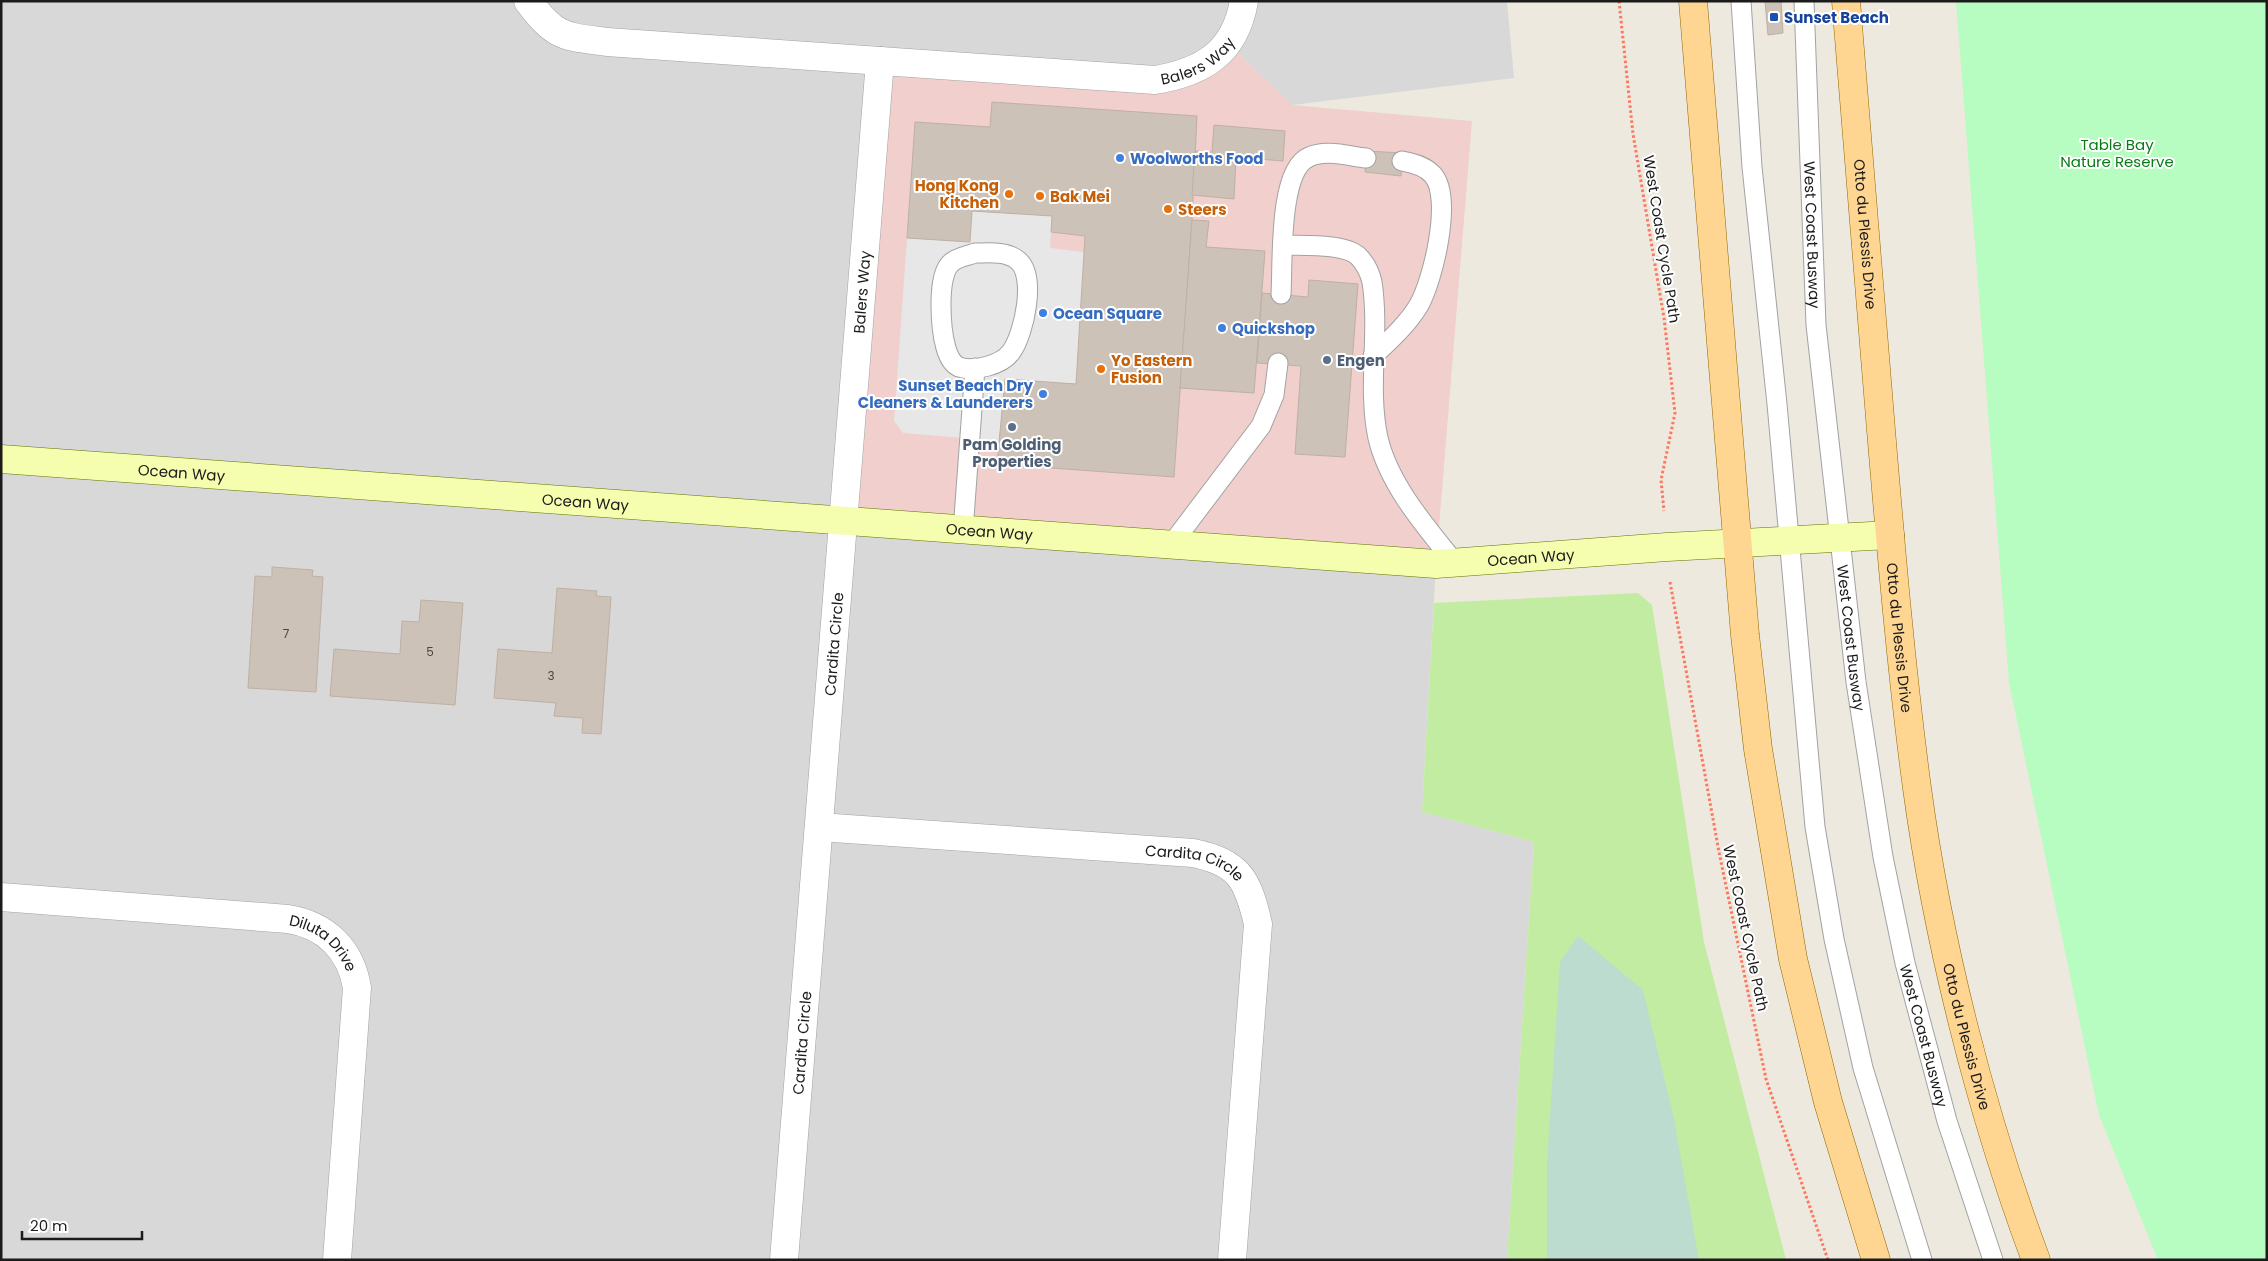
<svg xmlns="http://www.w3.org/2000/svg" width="2268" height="1261" viewBox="0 0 2268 1261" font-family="Poppins,sans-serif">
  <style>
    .residential { fill: #d9d8d8 }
    .commercial { fill: #f0cfcc }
    .grass { fill: #c2eca1 }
    .wetland { fill: #bbdcce }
    .park { fill: #b7fcc0 }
    .parking { fill: #e7e7e7 }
    .building { fill: #cdc2b8; stroke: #bfb0a1 }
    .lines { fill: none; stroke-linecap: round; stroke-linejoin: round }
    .lane-casing { stroke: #a2a2a2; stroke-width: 21 }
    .street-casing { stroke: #a2a2a2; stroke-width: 29 }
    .secondary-casing { stroke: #627300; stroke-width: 29 }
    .primary-casing { stroke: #916800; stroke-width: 29 }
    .path { stroke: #ff765e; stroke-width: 3; stroke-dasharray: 2.5 2.5; stroke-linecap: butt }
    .lane { stroke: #fff; stroke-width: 19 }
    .street { stroke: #fff; stroke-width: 28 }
    .secondary { stroke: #f5fdae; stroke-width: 28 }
    .primary { stroke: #ffd592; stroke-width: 28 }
    .transit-dot { fill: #1a4fb4; stroke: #fff; stroke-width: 2 }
    .shop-dot { fill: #3f7fe0; stroke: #fff; stroke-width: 2 }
    .food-dot { fill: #e8710a; stroke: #fff; stroke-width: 2 }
    .service-dot { fill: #5c6f8a; stroke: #fff; stroke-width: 2 }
    .labels { text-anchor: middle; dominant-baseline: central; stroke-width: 4; stroke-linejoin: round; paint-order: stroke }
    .number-label { font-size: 12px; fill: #484542 }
    .transit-label { font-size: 15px; font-weight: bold; fill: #164399; stroke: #fff; text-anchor: start }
    .street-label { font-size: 15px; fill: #1b1b1b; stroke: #fff }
    .park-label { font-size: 15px; fill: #057c14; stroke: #fff }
    .shop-label { font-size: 15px; font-weight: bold; fill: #366cbe; stroke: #fff; text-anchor: start }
    .food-label { font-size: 15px; font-weight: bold; fill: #c56008; stroke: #fff; text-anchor: start }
    .service-label { font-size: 15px; font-weight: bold; fill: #4e5e75; stroke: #fff; text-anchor: start }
  </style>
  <rect width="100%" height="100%" fill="#ede9df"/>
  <!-- residential -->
  <path class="residential" d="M1 1H1507L1514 78 1292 105 1228 44 1436 564 1422 812 1534 842 1507 1260H1Z"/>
  <!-- commercial -->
  <path class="commercial" d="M1228 44 1292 105 1472 121 1436 564 844 522 880 61 1155 80Z"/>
  <!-- grass -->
  <path class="grass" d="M1638 593 1652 605 1704 942 1786 1260H1507L1534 842 1422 812 1434 603Z"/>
  <!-- wetland -->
  <path class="wetland" d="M1578 936 1643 990 1674 1119 1699 1260H1547V1163L1560 962Z"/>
  <!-- park -->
  <path class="park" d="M1956 1H2267V1260H2158L2099 1115 2009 682Z"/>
  <!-- parking -->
  <path class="parking" d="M972 211 1052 216 1050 248 1084 252 1076 384 1006 379 999 441 903 433 894 421 907 238 970 242Z"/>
  <!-- building -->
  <g class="building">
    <path d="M1765 1H1781L1783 33 1768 35Z"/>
    <path d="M992 102 1197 116 1192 220 1174 477 997 464 1005 379 1076 384 1085 236 1051 232 1052 216 972 211 970 242 907 238 915 122 990 127Z"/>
    <path d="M1214 125 1285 131 1283 161 1236 157 1234 199 1192 195 1195 151 1212 152Z"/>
    <path d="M1367 151 1402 153 1401 176 1365 172Z"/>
    <path d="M1192 220 1209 221 1206 247 1265 251 1254 393 1180 388Z"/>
    <path d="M1309 280 1358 284 1345 457 1295 454 1301 366 1257 363 1262 293 1308 297Z"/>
    <path d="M272 567 313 570 312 576 323 577 316 692 248 688 255 576 272 577Z"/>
    <path d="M557 588 597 591 596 596 611 597 601 734 582 733 583 718 554 716 556 703 494 698 498 649 552 653Z"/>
    <path d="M421 600 463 603 455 705 330 696 334 649 400 654 402 621 419 622Z"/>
  </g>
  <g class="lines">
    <!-- lane casing -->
    <g class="lane-casing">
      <g id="lane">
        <path d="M1741 1 1752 167 1777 404 1815 827 1834 939 1863 1068 1922 1260"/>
        <path id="s1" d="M1804 1 1816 325 1856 682 1883 857 1905 963 1947 1121 1993 1260"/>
        <path d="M1284 245C1302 246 1344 243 1358 256 1365 263 1370 273 1372 282 1380 334 1367 386 1378 438 1389 485 1426 527 1455 563"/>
        <path d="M975 253C988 253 1005 251 1016 259 1038 273 1024 335 1011 352 1002 365 974 372 959 367 952 364 948 355 946 348 941 331 936 276 951 263 957 257 967 256 975 253Z"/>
        <path d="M1281 294C1283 264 1278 170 1309 157 1326 149 1348 156 1366 158"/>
        <path d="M1373 356C1389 341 1407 325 1419 305 1433 280 1453 198 1433 175 1425 166 1413 163 1402 161"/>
        <path d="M963 531 975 368"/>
        <path d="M1171 545 1261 426 1274 395 1278 363"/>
      </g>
    </g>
    <!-- street casing -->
    <g class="street-casing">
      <g id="street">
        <path id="s2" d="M528 1C556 38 563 36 607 42L1155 80C1203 72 1235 53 1244 1"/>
        <path id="s3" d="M819 827 1193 853C1239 862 1248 880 1258 924L1232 1260"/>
        <path id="s4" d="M1 897 288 919C326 925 351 950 357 988L337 1260"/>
        <path id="s5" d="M784 1260 880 61"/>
      </g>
    </g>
    <!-- secondary casing -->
    <g class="secondary-casing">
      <g id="secondary">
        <path id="s6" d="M1 459 1436 564 1667 547 1890 535"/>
      </g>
    </g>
    <!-- primary casing -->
    <g class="primary-casing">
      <g id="primary">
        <path d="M1693 1 1745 635 1758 749 1793 959 1828 1102 1876 1260"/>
        <path id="s7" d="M1846 1C1859 144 1870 287 1881 430 1891 549 1901 669 1917 788 1938 943 1981 1113 2036 1260"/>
      </g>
    </g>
    <!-- path -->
    <g class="path">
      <path d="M1619 1 1633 134 1664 318 1675 413 1661 480 1664 511"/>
      <path d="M1670 582 1719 852 1766 1079 1828 1260"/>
    </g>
    <!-- lane -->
    <use href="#lane" class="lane"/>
    <!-- street -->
    <use href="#street" class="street"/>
    <!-- secondary -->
    <use href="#secondary" class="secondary"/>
    <!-- primary -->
    <use href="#primary" class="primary"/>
  </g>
  <!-- markers -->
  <rect class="transit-dot" x="1769" y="12" width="10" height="10" rx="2.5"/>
  <g class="shop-dot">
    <circle cx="1120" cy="158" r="5"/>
    <circle cx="1043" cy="313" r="5"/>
    <circle cx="1222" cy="328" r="5"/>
    <circle cx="1043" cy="394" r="5"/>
  </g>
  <g class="food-dot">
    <circle cx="1009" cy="194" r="5"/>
    <circle cx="1040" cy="196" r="5"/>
    <circle cx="1168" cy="209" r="5"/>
    <circle cx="1101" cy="369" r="5"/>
  </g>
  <g class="service-dot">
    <circle cx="1327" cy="360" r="5"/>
    <circle cx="1012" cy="427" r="5"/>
  </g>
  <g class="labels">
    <!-- number labels -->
    <g class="number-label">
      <text x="286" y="633">7</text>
      <text x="430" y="651">5</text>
      <text x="551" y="675">3</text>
    </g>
    <!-- transit labels -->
    <g class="transit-label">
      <text x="1784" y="17">Sunset Beach</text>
    </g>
    <!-- street labels -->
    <g class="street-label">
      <text stroke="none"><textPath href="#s2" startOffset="690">Balers Way</textPath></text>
      <text stroke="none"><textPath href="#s7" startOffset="234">Otto du Plessis Drive</textPath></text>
      <text stroke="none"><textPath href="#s1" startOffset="234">West Coast Busway</textPath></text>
      <text transform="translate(1662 239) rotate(81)">West Coast Cycle Path</text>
      <text stroke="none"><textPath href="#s5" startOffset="971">Balers Way</textPath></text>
      <text stroke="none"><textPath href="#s6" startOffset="181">Ocean Way</textPath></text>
      <text stroke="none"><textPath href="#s6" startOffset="586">Ocean Way</textPath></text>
      <text stroke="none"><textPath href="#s6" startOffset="991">Ocean Way</textPath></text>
      <text stroke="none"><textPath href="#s6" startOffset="1534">Ocean Way</textPath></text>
      <text stroke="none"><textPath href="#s1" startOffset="639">West Coast Busway</textPath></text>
      <text stroke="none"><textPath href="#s7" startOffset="639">Otto du Plessis Drive</textPath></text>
      <text stroke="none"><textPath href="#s5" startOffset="618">Cardita Circle</textPath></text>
      <text stroke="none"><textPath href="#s3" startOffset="379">Cardita Circle</textPath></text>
      <text transform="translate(1746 928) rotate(78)">West Coast Cycle Path</text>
      <text stroke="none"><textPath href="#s4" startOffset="332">Diluta Drive</textPath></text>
      <text stroke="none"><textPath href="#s1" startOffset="1044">West Coast Busway</textPath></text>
      <text stroke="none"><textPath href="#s7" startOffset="1044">Otto du Plessis Drive</textPath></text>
      <text stroke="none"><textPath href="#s5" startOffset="218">Cardita Circle</textPath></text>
    </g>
    <!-- park labels -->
    <g class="park-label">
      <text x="2117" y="144">Table Bay<tspan x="2117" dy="17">Nature Reserve</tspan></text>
    </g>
    <!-- shop labels -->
    <g class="shop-label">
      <text x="1130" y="158">Woolworths Food</text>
      <text x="1053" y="313">Ocean Square</text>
      <text x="1232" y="328">Quickshop</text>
      <text x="1033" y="385" text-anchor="end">Sunset Beach Dry<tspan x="1033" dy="17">Cleaners &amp; Launderers</tspan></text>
    </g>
    <!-- food labels -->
    <g class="food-label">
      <text x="999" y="185" text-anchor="end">Hong Kong<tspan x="999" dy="17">Kitchen</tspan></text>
      <text x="1050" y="196">Bak Mei</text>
      <text x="1178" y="209">Steers</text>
      <text x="1111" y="360">Yo Eastern<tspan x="1111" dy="17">Fusion</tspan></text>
    </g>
    <!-- service labels -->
    <g class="service-label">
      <text x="1337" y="360">Engen</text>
      <text x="1012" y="444" text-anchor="middle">Pam Golding<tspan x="1012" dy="17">Properties</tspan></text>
    </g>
  </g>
  <!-- border -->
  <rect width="2268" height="1261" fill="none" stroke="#1b1b1b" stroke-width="5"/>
  <!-- scale -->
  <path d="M22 1231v8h120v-8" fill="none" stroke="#1b1b1b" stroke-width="2.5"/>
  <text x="30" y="1231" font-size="15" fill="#1b1b1b" stroke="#ffffff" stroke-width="4" paint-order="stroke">20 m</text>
</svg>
